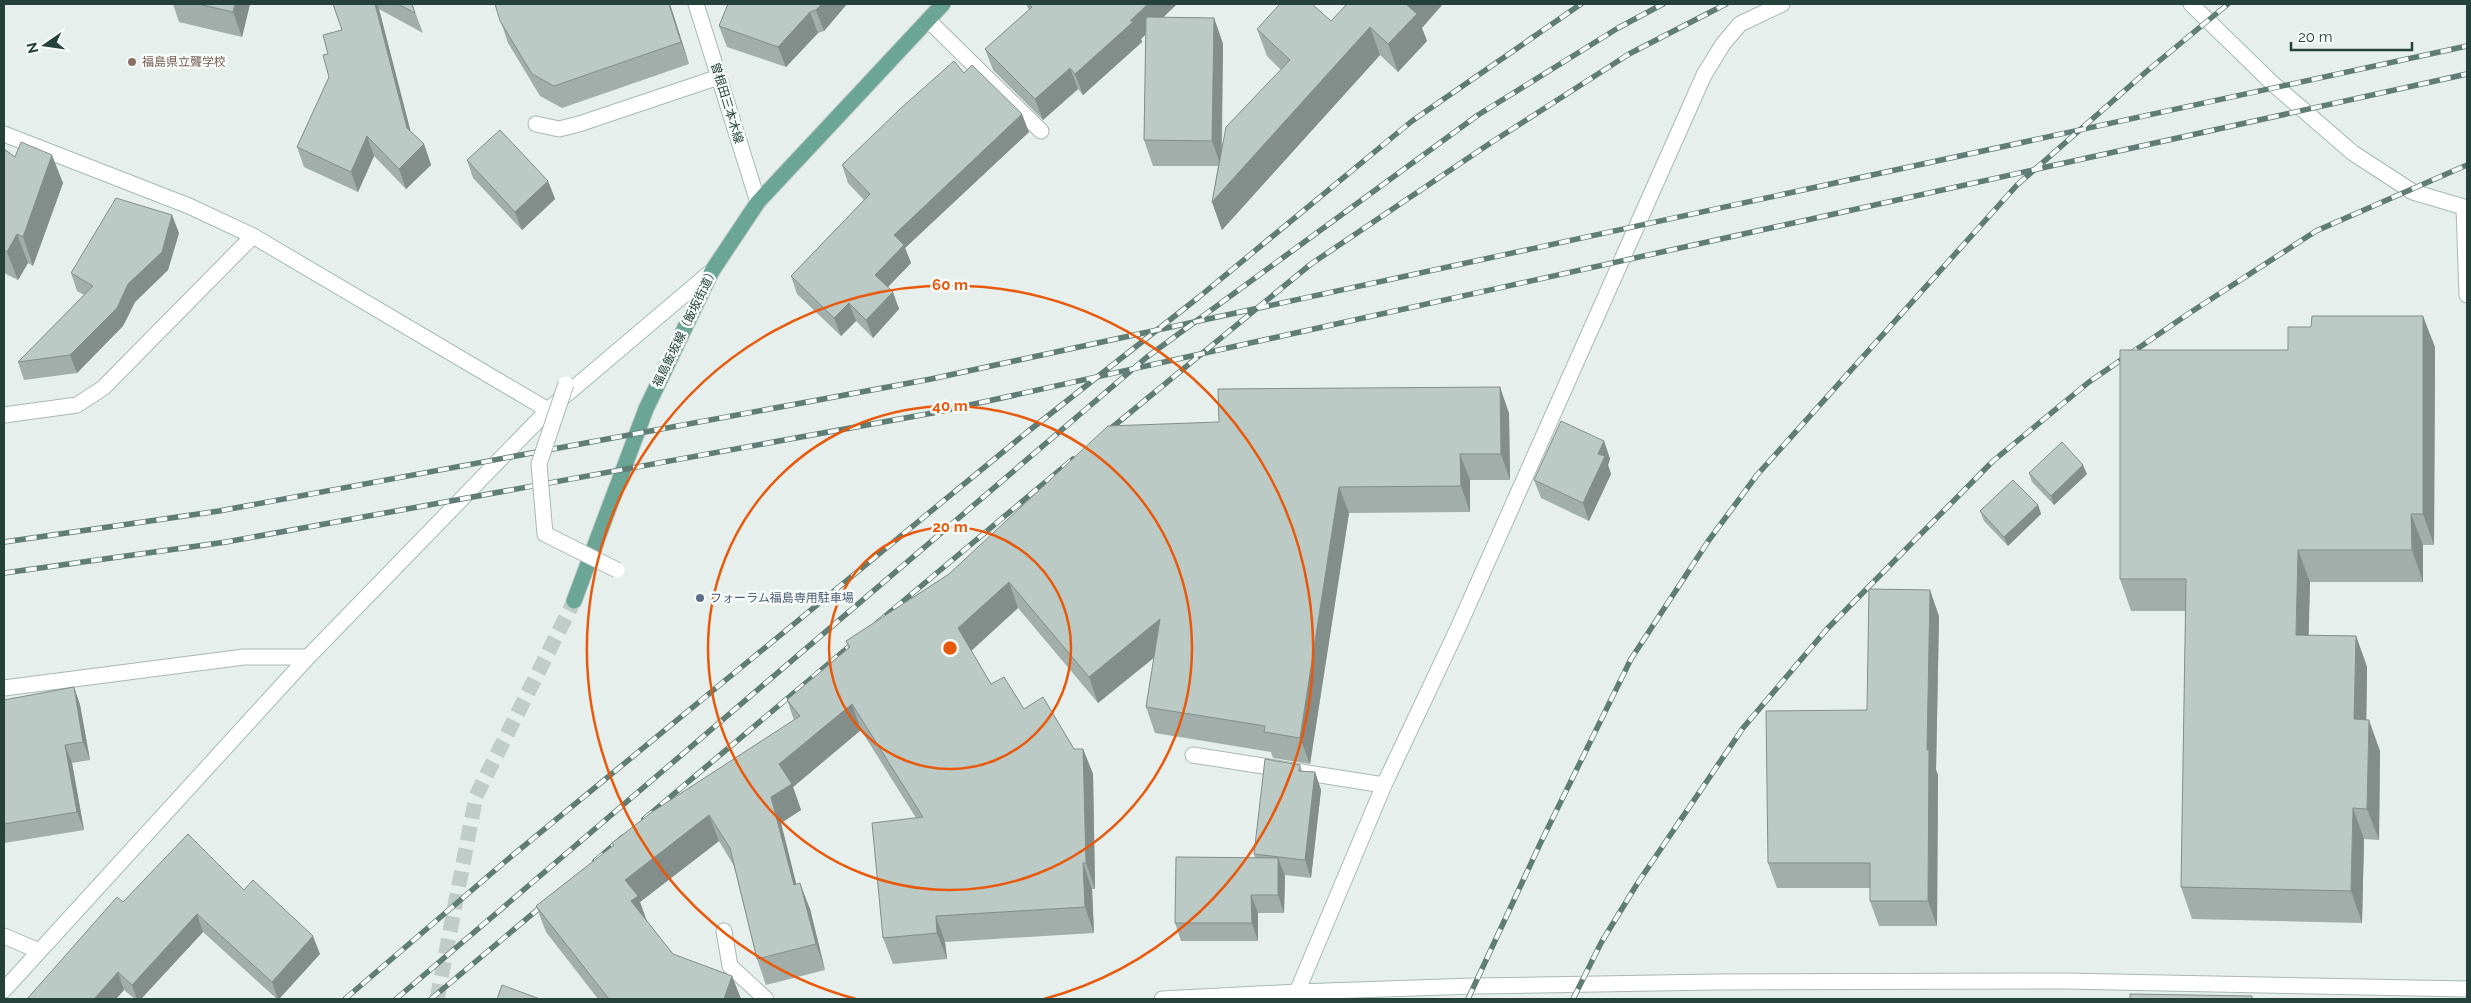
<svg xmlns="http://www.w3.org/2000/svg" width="2471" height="1003" viewBox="0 0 2471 1003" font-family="Raleway,'Noto Sans JP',sans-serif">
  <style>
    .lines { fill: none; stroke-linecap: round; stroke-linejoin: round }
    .primary-tunnel { stroke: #bfccc8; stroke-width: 15; stroke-dasharray: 15 8; stroke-linecap: butt }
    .street-casing { stroke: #a8b8b2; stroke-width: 17 }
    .secondary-casing { stroke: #a4bbb3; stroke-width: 17 }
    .primary-casing { stroke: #c2cac8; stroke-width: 17 }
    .street { stroke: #fff; stroke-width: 15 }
    .secondary { stroke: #fff; stroke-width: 15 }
    .primary { stroke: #6aa596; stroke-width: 15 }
    .rail-casing { stroke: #5f7d75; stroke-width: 5.5 }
    .rail { stroke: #f7fbf9; stroke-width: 4; stroke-dasharray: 11; stroke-linecap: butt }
    .street-bridge-casing { stroke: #a8b8b2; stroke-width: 17; stroke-linecap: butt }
    .street-bridge { stroke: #fff; stroke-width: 15 }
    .wall { fill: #a1aea9 }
    .shaded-wall { fill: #838d89 }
    .building { fill: #bbcac4; stroke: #838d89 }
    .ring { fill: none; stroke: #e8590c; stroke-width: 2.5 }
    .education-dot { fill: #8d6e63; stroke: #f7fbf9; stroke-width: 2 }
    .service-dot { fill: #5c6f8a; stroke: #f7fbf9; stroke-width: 2 }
    .labels { text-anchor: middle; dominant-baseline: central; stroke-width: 5; stroke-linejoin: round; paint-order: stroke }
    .education-label { font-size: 12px; fill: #785e54; stroke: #f7fbf9; text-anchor: start }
    .street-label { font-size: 12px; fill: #24423a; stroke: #f7fbf9 }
    .service-label { font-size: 12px; fill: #4e5e75; stroke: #f7fbf9; text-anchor: start }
    .centre { fill: #e8590c; stroke: #f7fbf9; stroke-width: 2.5 }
    .ring-label { font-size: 15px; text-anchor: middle; font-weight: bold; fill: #e8590c; stroke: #f7fbf9; stroke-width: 5; stroke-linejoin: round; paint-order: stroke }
  </style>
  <rect width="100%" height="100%" fill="#e6efeb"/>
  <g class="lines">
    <!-- primary-tunnel -->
    <path class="primary-tunnel" d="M437 999 476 796 574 601"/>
    <!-- street casing -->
    <g class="street-casing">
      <g id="street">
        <path d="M696 4 758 202"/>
        <path d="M928 20 1041 131"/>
        <path d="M536 124 559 129 579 124 719 77"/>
        <path d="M2464 208 2467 295"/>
        <path d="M4 415 77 405 103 388 253 236"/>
        <path d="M4 688 244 657H308"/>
        <path d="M1193 755 1384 785"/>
        <path d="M724 931 730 966 766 999"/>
        <path d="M4 936 39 951"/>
        <path d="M1474 986 1715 982 2065 981 2467 989"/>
        <path d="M1297 992 1384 785 1458 628 1704 75 1723 44 1740 24 1782 4"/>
      </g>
    </g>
    <!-- secondary casing -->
    <g class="secondary-casing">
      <g id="secondary">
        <path d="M2191 4 2272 83 2353 153 2413 192 2467 208"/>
        <path d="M4 134 189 206 253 236 548 410"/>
        <path d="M4 990 308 657 548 410 712 271"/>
        <path d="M1162 999 1297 992 1474 986"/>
      </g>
    </g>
    <!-- primary casing -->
    <g class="primary-casing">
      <path id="primary" d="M574 601 646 409 712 271 758 202 943 4"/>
    </g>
    <!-- street -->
    <use href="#street" class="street"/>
    <!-- secondary -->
    <use href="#secondary" class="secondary"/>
    <!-- primary -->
    <use href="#primary" class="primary"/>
    <!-- rail casing -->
    <g class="rail-casing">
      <g id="rail">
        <path d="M1104 434 1311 264 1492 142 1629 54 1726 4"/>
        <path d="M4 542 219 511 931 379 2467 46"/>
        <path d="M4 573 226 542 938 412 2467 74"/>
        <path d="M877 623 1073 459"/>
        <path d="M644 819 858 639"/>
        <path d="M595 861 623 837"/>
        <path d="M345 999 507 860 1026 433 1199 297 1412 121 1581 4"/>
        <path d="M396 999 1147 357 1478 115 1618 28 1663 4"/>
        <path d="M431 999 549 900"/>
        <path d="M1468 999 1540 844 1631 659 1709 540 1757 475 2017 185 2147 71 2228 4"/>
        <path d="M1573 999 1601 943 1637 884 1743 728 1827 629 1993 461 2089 382 2188 314 2316 231 2467 165"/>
      </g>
    </g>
    <!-- rail -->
    <use href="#rail" class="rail"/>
    <!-- street-bridge casing -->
    <g class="street-bridge-casing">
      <path id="street-bridge" d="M566 384 539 464 545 534 617 570"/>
    </g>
    <!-- street-bridge -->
    <use href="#street-bridge" class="street-bridge"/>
  </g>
  <!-- wall -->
  <g class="wall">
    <path d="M173 4H250L242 37 179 22Z"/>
    <path d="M333 4H412L423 33 379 9 410 131 424 144 431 165 406 189 374 156 358 192 304 167 297 147 329 77 328 54 342 30Z"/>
    <path d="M495 4H670L689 64 562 108 540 96 508 43Z"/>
    <path d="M728 4H847L824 31 818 33 786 67 727 47 719 26Z"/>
    <path d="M1026 4H1177L1163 17 1214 18 1223 44 1222 149 1281 70 1267 56 1257 29 1331 21 1422 28 1427 41 1398 72 1380 55 1222 230 1212 202 1218 166H1153L1144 140 1146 34 1141 39 1142 42 1083 95 1078 89 1043 120 993 70 985 49 1029 10Z"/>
    <path d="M964 73 1029 132 905 248 911 263 888 287 899 309 873 338 856 321 841 336 797 294 791 276 864 200 848 183 842 165Z"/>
    <path d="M4 149 15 157 63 183 33 266 28 263 18 280 4 273Z"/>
    <path d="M467 160 548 181 555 199 522 230 473 178Z"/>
    <path d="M179 233 168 270 135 302 123 326 77 373 24 380 18 362 84 295 77 291 71 273Z"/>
    <path d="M2311 327 2435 347 2434 545H2423V582H2310L2308 635 2356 636 2367 667 2366 720 2380 751 2379 840 2364 839 2362 923 2192 919 2181 887 2186 611H2131L2120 579 2288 350Z"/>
    <path d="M1509 413 1510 480H1470V512L1349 513 1310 764 1273 758 1271 752 1155 733 1146 707 1154 658 1098 703 1018 608 971 650 991 684 1074 749H1083L1093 774 1095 889H1092L1094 933 945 942 947 959 893 964 883 938 916 818 861 730 793 787 801 810 781 823 796 884 810 909 825 970 766 985 757 959 734 866 719 841 640 902 647 921 673 954 732 976 741 999H598L546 932 536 906 613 846 612 843 794 720 787 700 848 648 846 641 949 574Z"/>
    <path d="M1604 441 1610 459 1608 465 1611 474 1589 521 1541 498 1534 480Z"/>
    <path d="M2029 473 2087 474 2054 505 2032 482Z"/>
    <path d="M2038 505 2041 514 2008 546 1984 521 1980 511Z"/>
    <path d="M1939 616 1936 770 1938 775 1937 926H1879L1870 901V888H1777L1768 863 1867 710Z"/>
    <path d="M74 687 80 705 90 760 72 763 84 830 4 843V700Z"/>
    <path d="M1300 765 1302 771 1315 772 1321 790 1311 878 1285 875 1284 913H1258V941H1181L1175 923 1255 858 1254 854Z"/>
    <path d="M244 890 320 954 279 999H277L203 932 141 999H135L124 990 116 999 123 902Z"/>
  </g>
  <!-- shaded-wall -->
  <g class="shaded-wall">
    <path d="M235 4H250L242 37 233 12Z"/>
    <path d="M375 4H377L380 13 415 148 407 128Z"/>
    <path d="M669 4H670L689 64 681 42Z"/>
    <path d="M822 4H847L824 31 816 10Z"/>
    <path d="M1148 4H1177L1141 39 1142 42 1083 95 1075 74Z"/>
    <path d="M1409 4H1443L1422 28 1427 41 1398 72 1388 44Z"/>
    <path d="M810 12 818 33 786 67 778 47Z"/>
    <path d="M1214 18 1223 44 1221 166 1212 141Z"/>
    <path d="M1370 27 1380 55 1222 230 1212 202Z"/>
    <path d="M1070 68 1078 89 1043 120 1035 99Z"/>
    <path d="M1022 114 1029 132 905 248 911 263 882 293 875 275 894 235Z"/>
    <path d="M367 136 374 156 358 192 351 172Z"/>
    <path d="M424 144 431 165 406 189 399 169Z"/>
    <path d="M52 155 63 183 33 266 23 237Z"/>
    <path d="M548 181 555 199 522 230 515 212Z"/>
    <path d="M172 215 179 233 168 270 135 302 123 326 77 373 70 355 128 284Z"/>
    <path d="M17 234 28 263 18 280 7 252Z"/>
    <path d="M893 292 899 309 873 338 866 320Z"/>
    <path d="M849 303 856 321 841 336 834 318Z"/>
    <path d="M2423 316 2435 347 2434 545 2423 514Z"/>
    <path d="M1500 387 1509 413 1510 480 1501 454Z"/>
    <path d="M1604 441 1610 459 1608 465 1611 474 1589 521 1583 503 1598 454Z"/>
    <path d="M1460 454 1470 480V512L1461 486Z"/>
    <path d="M2083 465 2087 474 2054 505 2051 496Z"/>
    <path d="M1339 487 1349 513 1310 764 1300 738Z"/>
    <path d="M2038 505 2041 514 2008 546 2004 537Z"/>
    <path d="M2411 514 2423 545V582L2412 550Z"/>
    <path d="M2298 550 2310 582 2308 666 2296 635Z"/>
    <path d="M1009 582 1018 608 968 654 958 628Z"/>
    <path d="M1930 590 1939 616 1936 770 1938 775 1937 926 1928 901 1927 750Z"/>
    <path d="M1160 619 1169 645 1098 703 1089 677Z"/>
    <path d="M2356 636 2367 667 2366 750 2354 719Z"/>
    <path d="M74 687 80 705 90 760 83 742Z"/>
    <path d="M852 704 861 730 793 787 801 810 781 823 803 911 794 885 771 797 779 764Z"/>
    <path d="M2369 720 2380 751 2379 840 2367 809Z"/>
    <path d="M65 745 72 763 84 830 77 812Z"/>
    <path d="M1083 749 1093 774 1095 889 1086 863Z"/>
    <path d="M1315 772 1321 790 1311 878 1305 860Z"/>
    <path d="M2353 808 2364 839 2362 923 2351 891Z"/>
    <path d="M709 815 719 841 640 902 647 922 631 901 625 880Z"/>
    <path d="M1278 858 1285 876 1284 913 1278 895Z"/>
    <path d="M1083 863 1092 889 1094 933 1085 907Z"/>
    <path d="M800 883 810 909 825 970 816 944Z"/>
    <path d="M1251 895 1258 913V941L1252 923Z"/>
    <path d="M197 914 203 932 141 999H137L132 985Z"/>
    <path d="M936 916 945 942 947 959 937 933Z"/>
    <path d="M313 936 320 954 279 999H278L272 982Z"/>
    <path d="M118 972 124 990 116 999H94Z"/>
    <path d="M732 976 741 999H724Z"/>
  </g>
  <!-- building -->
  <g class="building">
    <path d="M198 4H235L233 12Z"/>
    <path d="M333 4H375L407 128 424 144 399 169 367 136 351 172 297 147 329 77 323 55 328 54 323 35 342 30Z"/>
    <path d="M398 4H412L415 13Z"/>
    <path d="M495 4H669L681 42 554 86 532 74 500 21Z"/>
    <path d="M728 4H822L816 10 810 12 778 47 719 26Z"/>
    <path d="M1029 4H1148L1130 21H1134L1075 74 1070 68 1035 99 985 49 1032 7Z"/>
    <path d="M1280 4H1312L1331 21 1347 4H1409L1407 5 1417 14 1388 44 1370 27 1212 202 1226 127 1290 60 1257 29Z"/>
    <path d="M1146 17 1214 18 1212 141 1144 140Z"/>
    <path d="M954 61 964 73 972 65 1022 114 894 235 904 245 875 275 893 292 866 320 849 303 834 318 791 276 870 194 842 165 900 109Z"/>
    <path d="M500 130 548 181 515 212 467 160Z"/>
    <path d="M21 142 52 155 23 237 17 234 7 252 4 250V149L15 157Z"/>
    <path d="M116 198 172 215 162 252 128 284 117 308 70 355 18 362 93 286 71 273Z"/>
    <path d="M2312 316H2423V514H2411L2412 550H2298L2296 635 2356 636 2354 719 2369 720 2367 809 2353 808 2351 891 2181 887 2186 579H2120V350H2288V327H2311Z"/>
    <path d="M1500 387 1501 454H1460L1461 486 1339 487 1300 738 1264 732 1265 726 1146 707 1160 619 1089 677 1009 582 958 628 991 684 1004 677 1024 709 1043 697 1074 749H1083L1086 863H1083L1085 907 936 916 937 933 883 938 872 823 923 817 852 704 779 764 792 784 771 797 794 885 800 883 816 944 757 959 730 848 709 815 625 880 638 896 631 901 673 954 732 976 724 999H609L536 906 614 845 612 843 652 812 800 716 787 700 850 647 846 641 949 574 1108 426 1219 422 1218 389Z"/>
    <path d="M1561 421 1604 441 1598 454 1605 456 1583 503 1534 480Z"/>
    <path d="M2062 442 2083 465 2051 496 2029 473Z"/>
    <path d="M2013 480 2038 505 2004 537 1980 511Z"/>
    <path d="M1869 589 1930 590 1927 750H1929L1928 901H1870V863H1768L1766 711 1867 710Z"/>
    <path d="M74 687 83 742 65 745 77 812 4 824V700Z"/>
    <path d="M1265 759 1300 765 1299 771 1315 772 1305 860 1254 854Z"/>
    <path d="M188 834 244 890 253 880 313 936 272 982 197 914 132 985 118 972 94 999H27L117 897 123 902Z"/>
    <path d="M1176 857 1278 858V895H1251L1252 923H1175Z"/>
    <path d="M502 985 540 999H497Z"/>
    <path d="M2130 994 2252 996V999H2130Z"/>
  </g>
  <!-- distance rings -->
  <g class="ring">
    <circle cx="950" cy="648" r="121"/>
    <circle cx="950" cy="648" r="242"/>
    <path d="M856 999A363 363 0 1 1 1044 999"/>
  </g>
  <!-- markers -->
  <circle class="education-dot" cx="132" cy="62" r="5"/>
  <circle class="service-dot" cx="700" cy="598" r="5"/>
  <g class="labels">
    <!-- education labels -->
    <g class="education-label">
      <text x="142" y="62">福島県立聾学校</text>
    </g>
    <!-- street labels -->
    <g class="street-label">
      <text transform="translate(727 103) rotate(73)">曽根田三本木線</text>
      <text transform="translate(685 327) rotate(-64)">福島飯坂線（飯坂街道）</text>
    </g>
    <!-- service labels -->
    <g class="service-label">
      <text x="710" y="598">フォーラム福島専用駐車場</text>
    </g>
  </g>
  <circle cx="950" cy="648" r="8" class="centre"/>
  <g class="ring-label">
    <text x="950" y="290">60 m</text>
    <text x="950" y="411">40 m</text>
    <text x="950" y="532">20 m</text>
  </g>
  <!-- border -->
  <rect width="2471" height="1003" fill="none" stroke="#24423a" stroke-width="10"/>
  <!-- north arrow -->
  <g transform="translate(45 45) rotate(257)" stroke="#f7fbf9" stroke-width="4" paint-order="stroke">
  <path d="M0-4L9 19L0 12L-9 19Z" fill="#24423a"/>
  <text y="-8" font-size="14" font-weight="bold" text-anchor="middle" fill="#24423a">N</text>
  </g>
  <!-- scale -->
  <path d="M2291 42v8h121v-8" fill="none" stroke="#24423a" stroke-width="2.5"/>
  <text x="2298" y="42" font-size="15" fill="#24423a" stroke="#f7fbf9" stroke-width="4" paint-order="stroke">20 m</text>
</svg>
